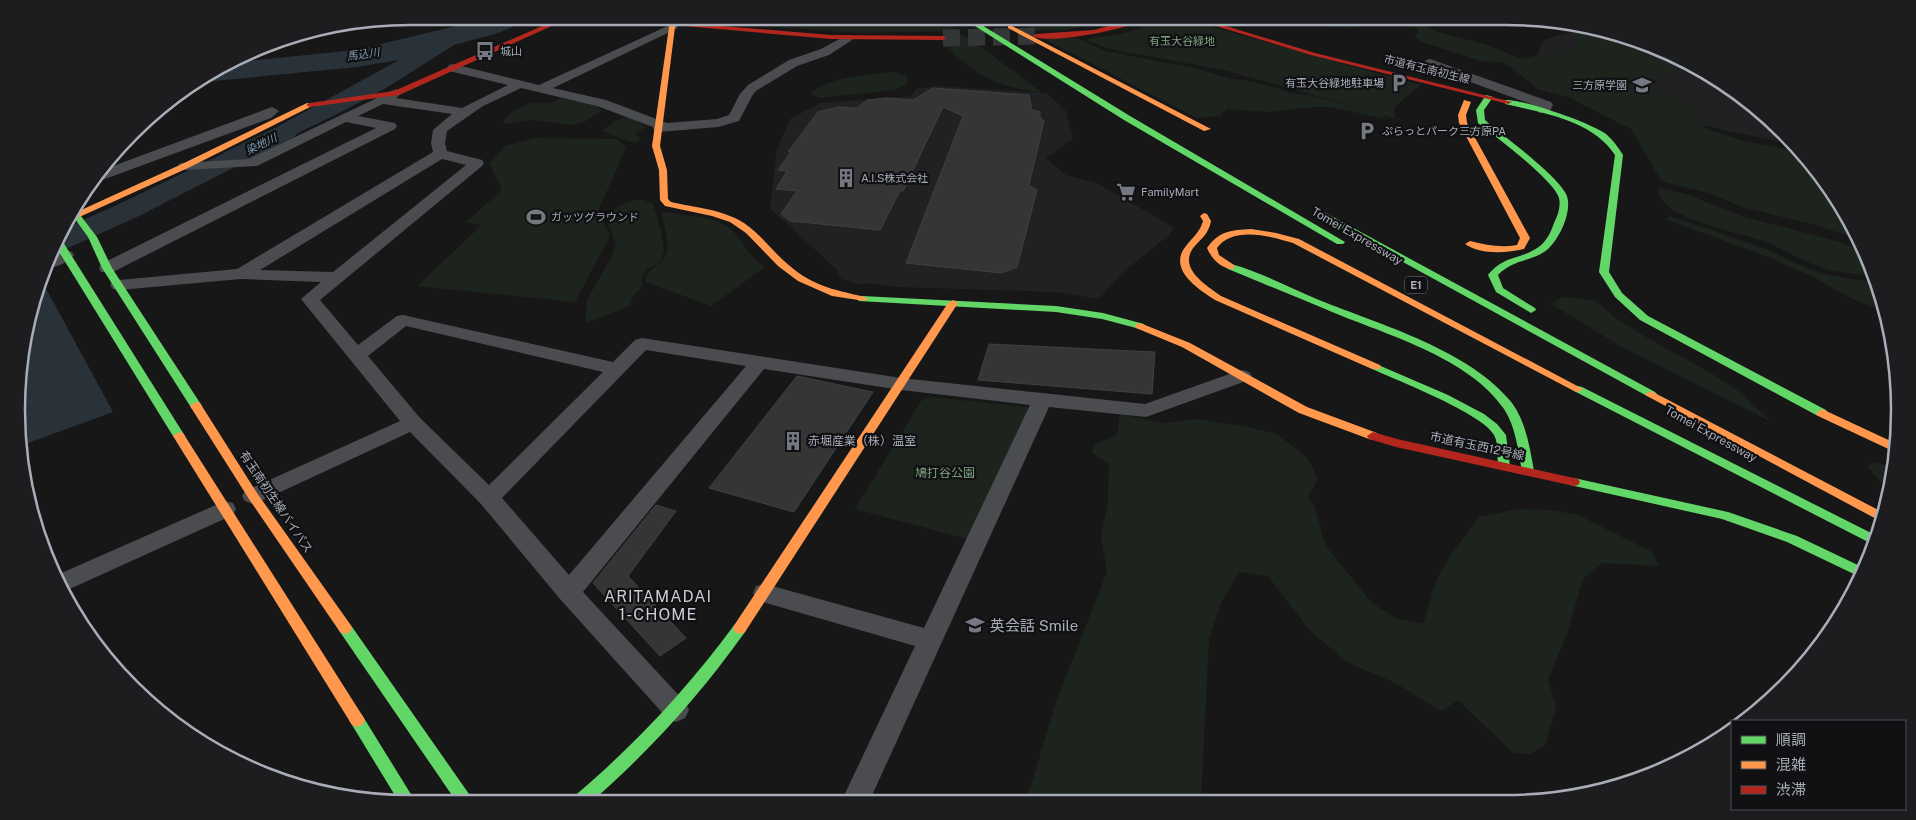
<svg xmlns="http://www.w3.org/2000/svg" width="1916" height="820" viewBox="0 0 1916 820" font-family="'Public Sans','Noto Sans JP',sans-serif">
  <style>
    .built { fill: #212123 }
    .green { fill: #1d241e }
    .water { fill: #2a3239 }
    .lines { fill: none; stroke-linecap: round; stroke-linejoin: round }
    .river { fill: #2a3239; fill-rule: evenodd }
    .building { fill: #353536; stroke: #3f4043 }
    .secondary-tunnel { stroke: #343537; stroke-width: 17; stroke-dasharray: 17 8; stroke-linecap: butt }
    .street { fill: #4b4c50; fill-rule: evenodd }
    .fast { fill: #63d668; fill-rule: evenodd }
    .slow { fill: #ff974d; fill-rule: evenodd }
    .jam { fill: #b3261e; fill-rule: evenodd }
    .labels { text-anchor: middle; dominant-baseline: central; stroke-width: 4.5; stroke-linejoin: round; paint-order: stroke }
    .far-park-label { font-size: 11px; fill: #7fa381; stroke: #111113 }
    .far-poi-label { font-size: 11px; fill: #a8adb8; stroke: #111113; text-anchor: start }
    .far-water-label { font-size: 11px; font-style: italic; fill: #7f9bb3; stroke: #111113 }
    .far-street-label { font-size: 11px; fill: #a8adb8; stroke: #111113 }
    .shield { fill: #111113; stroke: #7b7e86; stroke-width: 1 }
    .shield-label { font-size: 11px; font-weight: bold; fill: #a8adb8 }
    .street-label { font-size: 12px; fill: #a8adb8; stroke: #111113 }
    .poi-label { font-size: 12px; fill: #a8adb8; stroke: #111113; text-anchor: start }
    .park-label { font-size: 12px; fill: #7fa381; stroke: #111113 }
    .near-poi-label { font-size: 15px; fill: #a8adb8; stroke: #111113; text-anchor: start }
    .near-neighbourhood-label { font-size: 16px; letter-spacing: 1px; fill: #c9ccd4; stroke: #111113 }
    .rim { fill: none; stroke: #a8adb8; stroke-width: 2.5 }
  </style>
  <rect width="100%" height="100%" fill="#171717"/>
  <!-- built -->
  <g class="built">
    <path d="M1582 29 1633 37 1703 69 1766 114 1794 145 1673 119 1531 71 1543 40Z"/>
    <path d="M937 86 1047 93 1066 111 1073 139 1046 158 1066 175 1097 183 1166 223 1174 228 1169 235 1121 274 1099 299 1056 292 899 287 866 283 860 285 839 278 837 270 770 208 777 149 790 119 820 103 911 96 916 89Z"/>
  </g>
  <!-- green -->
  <g class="green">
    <path d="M685 16H933L959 31 858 33 705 22 689 20Z"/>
    <path d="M1010 16H1043L1072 23 1082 16H1125L1067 30 1035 31Z"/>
    <path d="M1259 16H1438L1418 21 1435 31 1484 44 1522 59 1534 56 1553 57 1560 52 1570 50 1577 43 1579 35 1571 27 1633 37 1709 73 1660 74 1650 77 1660 87 1657 92 1685 100 1693 107 1696 113 1710 122 1702 127 1740 140 1801 152 1819 171 1861 240 1815 225 1741 207 1713 194 1664 182 1660 179 1631 129 1568 97 1537 89 1511 67 1501 62 1481 61 1422 42 1415 37 1419 29C1411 26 1404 26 1396 24 1380 21 1365 17 1349 16L1361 27 1344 28 1313 25Z"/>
    <path d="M1183 19 1421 85 1394 107 1395 119 1383 115 1386 119 1331 107H1314L1269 112 1227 109 1220 116 1197 118 1044 39 1077 38 1105 51 1195 68 1231 79 1244 80 1271 86 1293 94 1309 95 1370 111 1228 71 1110 49 1086 40 1094 37 1111 36 1136 30 1160 20Z"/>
    <path d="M964 35 1042 92C1006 89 984 80 956 56 951 51 945 48 942 42L951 37Z"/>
    <path d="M893 72 907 76V84L895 90 819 98 810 93C832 76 866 75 893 72Z"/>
    <path d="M560 98 594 104 602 110 584 122 572 125 531 120 504 124 503 121C510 114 524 103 534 103 545 103 550 106 560 98Z"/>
    <path d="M628 117 635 119 645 127 635 134 642 140C629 146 615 134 602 131L616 120Z"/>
    <path d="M535 138 617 139 626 148 598 211 610 236 575 302 417 286 482 225 466 222 502 190 489 163 505 146Z"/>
    <path d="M1660 188 1686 194 1744 217 1841 242 1865 253 1875 277C1859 274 1843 273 1829 270 1808 264 1788 252 1769 243 1744 233 1662 220 1658 191Z"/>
    <path d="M635 200H644L653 204 661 231 664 250 660 262 646 270 641 279 643 285 632 298 630 306 585 323 587 300 612 256 616 244 606 217 618 206Z"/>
    <path d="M661 211C682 217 705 214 725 225 738 233 743 246 753 257 756 261 761 264 765 267L711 306 646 282C645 267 663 267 667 251 669 240 663 222 661 211Z"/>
    <path d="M1670 216 1766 249 1804 267 1827 275 1877 283 1887 313 1852 299 1817 279 1771 258 1676 223 1666 219Z"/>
    <path d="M1562 297 1594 300 1617 319 1651 340 1714 375 1737 390 1772 422 1622 347 1551 304Z"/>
    <path d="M931 397 1027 407 1034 415 979 542 855 509 921 401Z"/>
    <path d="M1120 414 1164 423 1196 419 1242 426 1277 434 1308 459 1318 479 1308 497 1315 507 1325 545 1372 603 1397 619 1423 624 1437 579 1452 553 1479 517 1518 509 1551 510 1578 515 1652 552 1659 566 1602 563 1583 579 1567 634 1548 680 1556 708 1545 745 1531 754 1513 753 1458 700 1442 711 1395 683 1347 662 1309 630 1268 576 1239 572 1221 603 1209 640 1201 801 1026 802 1057 699 1107 572 1101 536 1108 503 1109 464 1092 453 1094 444 1117 435Z"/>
    <path d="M1875 462 1895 468 1890 487 1880 482 1867 466Z"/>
  </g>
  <!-- water -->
  <g class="water">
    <path d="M486 16H539L498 33 454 45 386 88 343 111 259 152 223 153 277 127 399 60 357 67 194 83 213 69 226 63 356 50 464 24Z"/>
    <path d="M43 283 113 412 20 446 16 410 24 333Z"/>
  </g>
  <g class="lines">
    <!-- river -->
    <path class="river" d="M286 125 294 127 298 132 294 137 139 216 68 248 55 250 63 229 119 204 278 127Z"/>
  </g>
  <!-- building -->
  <g class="building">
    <path d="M933 88 1029 95 1032 110 1040 112V117L1044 121 1029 185 1037 190 1017 267 1001 273 906 263 963 116 943 107 903 191H900L880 230 790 221 781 214 797 191 776 189 787 171 778 170 791 152H788L818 112 838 107 857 108 867 100 887 98 913 100Z"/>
    <path d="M989 344 1155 352 1152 394 978 380Z"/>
    <path d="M797 376 873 392 794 512 709 488Z"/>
    <path d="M656 505 676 511 628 576 686 638 660 656 593 583Z"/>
  </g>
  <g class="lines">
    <!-- secondary-tunnel -->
    <path class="secondary-tunnel" d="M943 38 1036 36"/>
    <!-- street -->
    <g class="street">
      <path d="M672 24 676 25 678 27 676 29 553 88 606 100 667 123 717 119 729 115 740 94 748 85 789 60 821 49 845 36 849 35 855 38 829 55 797 66 756 91 752 96 739 121 718 127 659 132 654 131 653 127 597 106 521 88 483 106 447 131 445 143 447 151 482 160 484 163 482 166 320 300 358 345 397 316 403 315 613 362 635 340 642 338 901 378 1145 404 1235 372 1242 370 1249 372 1252 376 1249 380 1146 417 1049 407 869 802H841L915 646 756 600 753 593 756 586 765 584 924 628 1030 405 901 390 764 369 583 592 685 702 689 710 685 718 676 722 667 718 560 599 481 504 410 432 261 501 253 504 245 501 242 496 245 491 400 421 301 299 321 282 241 279 119 290 113 289 110 285 113 281 119 280 237 269 433 152 431 143 433 130 452 114 383 104 358 116 395 123 397 126 395 129 113 272H101L99 268 101 264 376 128 346 122 257 166 185 170 180 169 178 166 180 163 249 159 396 89 402 93 396 98 462 108 508 85 449 71 447 68 449 65 453 64 539 85ZM442 159 466 165 333 272 260 270ZM406 326 603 372 489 485 420 418 368 356ZM646 350 746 366 569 575 502 498Z"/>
      <path d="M1430 59 1551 102 1553 105 1549 113H1539L1537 110 1539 107 1426 66 1424 63 1426 60Z"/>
      <path d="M272 107 279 111 271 118 105 179 97 180 105 169Z"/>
      <path d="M66 250 72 252 74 255C69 262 57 267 49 268L53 255Z"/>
      <path d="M225 501 233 503 236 509 233 515 63 592 57 575Z"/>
    </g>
    <!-- fast -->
    <g class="fast">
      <path d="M959 16H967L1130 116 1345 242 1343 244H1337L1124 120Z"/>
      <path d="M1486 95 1493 97 1484 110 1485 120C1502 135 1560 177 1567 196 1572 212 1560 238 1548 249 1533 262 1514 258 1498 275L1503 288 1535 308 1536 310 1531 313 1496 292 1488 275C1505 254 1522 260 1540 246 1547 240 1551 232 1554 223 1558 215 1561 206 1559 198 1554 180 1495 136 1478 123L1476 110Z"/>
      <path d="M1505 100C1523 99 1591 123 1606 134 1613 140 1618 147 1623 155L1609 272 1622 293 1648 316 1826 410 1828 413 1826 416H1818L1640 320 1615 297 1599 272 1615 155C1592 120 1543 113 1505 104Z"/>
      <path d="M74 207 97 237 112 268 202 406 200 409H192L102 268 88 237 70 212Z"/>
      <path d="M1324 212 1655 392 1657 394 1651 397 1647 396 1321 217V213Z"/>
      <path d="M59 240 63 242 185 436 183 439 179 440 173 436 56 247Z"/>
      <path d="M1231 264C1261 272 1290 288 1319 300 1381 325 1470 350 1512 403 1526 422 1530 448 1534 471L1532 474H1524L1522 471C1518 451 1516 427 1504 409 1470 359 1391 336 1337 314 1301 299 1264 284 1228 269L1226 267Z"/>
      <path d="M862 296 1056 306 1103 313 1144 324 1145 326 1140 329 1102 319 1056 312 859 301 857 299 859 297Z"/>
      <path d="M1376 364 1448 395 1484 414 1497 424 1506 435 1510 466 1508 469 1504 470 1498 466C1497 457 1499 444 1494 435 1483 414 1397 380 1372 369L1371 367 1372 365Z"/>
      <path d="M1578 386 1582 387 1879 537 1874 545 1872 544 1574 391 1573 389Z"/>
      <path d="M1574 478 1728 512 1797 536 1862 567 1858 576 1787 542 1722 519 1570 485 1568 482 1570 479Z"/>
      <path d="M345 622 350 624 476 804H458L340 632 338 628 340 624Z"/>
      <path d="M740 622 745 624 747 628 745 632C700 695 649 752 590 803H570L572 798C634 746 687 689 735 624Z"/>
      <path d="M357 713 362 715 417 804 399 802 349 720 352 715Z"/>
    </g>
    <!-- slow -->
    <g class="slow">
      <path d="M669 16H675L677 24 675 27 660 146 667 170 668 199 671 202C696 208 722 209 744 223 759 233 770 248 783 260 811 286 831 289 865 297L867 299 865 301 832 296 798 281 778 266 746 233 730 222 712 216 665 206 660 200 659 170 652 146 669 27 671 24Z"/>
      <path d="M1008 26H1012L1211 129 1204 131 1008 28Z"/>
      <path d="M1464 100 1471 102 1466 115 1467 123 1530 238 1524 249C1507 253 1480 255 1465 244L1470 241C1486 245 1501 248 1517 245L1520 238 1459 123 1458 115Z"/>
      <path d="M307 103 314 105 188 168 66 223 68 216 182 164Z"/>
      <path d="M1204 213 1207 214 1211 221C1209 233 1202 238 1194 247 1177 268 1207 286 1221 296L1380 365 1381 367 1380 369H1372L1215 300C1198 289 1167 269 1186 246 1193 237 1200 232 1203 221L1200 216Z"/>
      <path d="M1251 229 1276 233 1299 239 1583 389 1578 392 1574 391 1293 243C1270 236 1233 226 1217 248L1219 255 1234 265V269C1222 270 1211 258 1207 248 1219 231 1231 230 1251 229Z"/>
      <path d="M953 300 958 303 745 632 740 634 735 632 733 628 735 624 948 303Z"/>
      <path d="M1140 323 1190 343 1307 407 1377 433 1379 436 1373 440 1369 439 1299 413 1182 347 1136 328 1135 326 1136 324Z"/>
      <path d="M1651 391 1884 513 1882 522 1647 396 1645 394Z"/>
      <path d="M196 402 200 403 257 493 350 624 352 628 350 632 345 634 340 632 249 499 190 406Z"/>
      <path d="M1822 409 1897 444V453L1818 416 1816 413Z"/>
      <path d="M179 432 183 433 362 715 365 720 362 725 357 727 352 725 173 436Z"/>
    </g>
    <!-- jam -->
    <g class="jam">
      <path d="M565 16H574L399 95 310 107 306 105 310 103 394 91Z"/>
      <path d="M1144 16H1154C1137 27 1049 46 1033 36L1036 34 1094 30Z"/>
      <path d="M1183 16H1193L1315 53 1512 102 1508 104 1311 55Z"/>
      <path d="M674 22 831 35 943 36 946 38 943 40 831 39 672 25V23Z"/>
      <path d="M1373 432 1397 439 1574 478 1578 479 1580 482 1578 485 1574 486 1396 447 1369 439 1367 436Z"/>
    </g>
  </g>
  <!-- icons -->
  <defs>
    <g id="bus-bare" transform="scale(1.5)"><path d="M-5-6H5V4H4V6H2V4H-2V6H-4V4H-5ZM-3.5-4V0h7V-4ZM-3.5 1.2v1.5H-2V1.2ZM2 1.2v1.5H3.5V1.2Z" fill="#757880" stroke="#111113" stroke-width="2.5" paint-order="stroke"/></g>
    <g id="parking-bare" transform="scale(1.5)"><path d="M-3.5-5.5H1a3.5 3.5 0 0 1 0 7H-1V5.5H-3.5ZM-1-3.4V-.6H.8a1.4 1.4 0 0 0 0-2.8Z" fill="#757880" stroke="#111113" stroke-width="2.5" paint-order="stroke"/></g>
    <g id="school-bare" transform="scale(1.5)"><path d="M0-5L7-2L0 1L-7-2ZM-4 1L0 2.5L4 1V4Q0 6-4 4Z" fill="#757880" stroke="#111113" stroke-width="2.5" paint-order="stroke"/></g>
    <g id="building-bare" transform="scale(1.5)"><path d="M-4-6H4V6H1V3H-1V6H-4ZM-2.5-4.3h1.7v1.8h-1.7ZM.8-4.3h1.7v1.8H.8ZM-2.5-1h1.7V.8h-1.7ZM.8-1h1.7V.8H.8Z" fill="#757880" stroke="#111113" stroke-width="2.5" paint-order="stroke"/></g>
    <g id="supermarket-bare" transform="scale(1.5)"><path d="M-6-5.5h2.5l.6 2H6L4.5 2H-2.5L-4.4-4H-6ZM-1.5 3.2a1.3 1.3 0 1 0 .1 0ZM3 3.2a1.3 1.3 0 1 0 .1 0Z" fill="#757880" stroke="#111113" stroke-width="2.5" paint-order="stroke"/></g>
    <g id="stadium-bare" transform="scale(1.5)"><path d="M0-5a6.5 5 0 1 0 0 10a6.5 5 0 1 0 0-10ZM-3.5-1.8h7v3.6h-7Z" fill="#757880" stroke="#111113" stroke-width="2.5" paint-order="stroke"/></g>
  </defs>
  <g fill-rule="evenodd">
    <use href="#bus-bare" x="485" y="51"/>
    <use href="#parking-bare" x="1399" y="83"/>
    <use href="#school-bare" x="1642" y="85"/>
    <use href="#parking-bare" x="1367" y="131"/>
    <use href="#building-bare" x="846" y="178"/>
    <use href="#supermarket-bare" x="1126" y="192"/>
    <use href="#stadium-bare" x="536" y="217"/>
    <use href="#building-bare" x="793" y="441"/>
    <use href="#school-bare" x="975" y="625"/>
  </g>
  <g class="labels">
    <!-- far-park labels -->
    <g class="far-park-label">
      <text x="1182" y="41">有玉大谷緑地</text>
    </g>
    <!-- far-poi labels -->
    <g class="far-poi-label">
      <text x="500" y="51">城山</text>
      <text x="1384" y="83" text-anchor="end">有玉大谷緑地駐車場</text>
      <text x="1627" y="85" text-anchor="end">三方原学園</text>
      <text x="1382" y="131">ぷらっとパーク三方原PA</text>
      <text x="861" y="178">A.I.S株式会社</text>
      <text x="1141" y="192">FamilyMart</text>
      <text x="551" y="217">ガッツグラウンド</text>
    </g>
    <!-- far-water labels -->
    <g class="far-water-label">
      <text transform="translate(363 54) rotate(-8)">馬込川</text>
      <text transform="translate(261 144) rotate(-26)">染地川</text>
    </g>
    <!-- far-street labels -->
    <g class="far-street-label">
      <text transform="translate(1427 69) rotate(14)">市道有玉南初生線</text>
    </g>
    <!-- shield labels -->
    <rect class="shield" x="1405" y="276.5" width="22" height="17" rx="4"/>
    <g class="shield-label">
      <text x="1416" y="285">E1</text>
    </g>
    <!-- street labels -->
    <g class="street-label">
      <text transform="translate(1357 236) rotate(30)">Tomei Expressway</text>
      <text transform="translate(1711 434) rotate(29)">Tomei Expressway</text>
      <text transform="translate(1477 446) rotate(12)">市道有玉西12号線</text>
      <text transform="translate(276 502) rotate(56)">有玉南初生線バイパス</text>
    </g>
    <!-- poi labels -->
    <g class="poi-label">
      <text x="808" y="441">赤堀産業（株）温室</text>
    </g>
    <!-- park labels -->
    <g class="park-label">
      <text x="945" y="473">鳩打谷公園</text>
    </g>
    <!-- near-poi labels -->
    <g class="near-poi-label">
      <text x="990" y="625">英会話 Smile</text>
    </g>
    <!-- near-neighbourhood labels -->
    <g class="near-neighbourhood-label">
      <text x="658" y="596">ARITAMADAI<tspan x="658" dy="18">1-CHOME</tspan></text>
    </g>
  </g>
  <!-- crop -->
  <path d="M0 0H1916V820H0ZM410 25H1506A385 385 0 0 1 1891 410V410A385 385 0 0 1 1506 795H410A385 385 0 0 1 25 410V410A385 385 0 0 1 410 25Z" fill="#1d1d20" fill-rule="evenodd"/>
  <path class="rim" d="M410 25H1506A385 385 0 0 1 1891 410V410A385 385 0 0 1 1506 795H410A385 385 0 0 1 25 410V410A385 385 0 0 1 410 25Z"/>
  <!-- legend -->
  <rect x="1731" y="720" width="175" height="90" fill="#111113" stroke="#4d4f55"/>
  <rect x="1741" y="736" width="25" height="8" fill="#63d668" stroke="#4d4f55"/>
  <text x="1776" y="745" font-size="15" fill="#a8adb8">順調</text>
  <rect x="1741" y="761" width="25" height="8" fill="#ff974d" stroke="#4d4f55"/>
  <text x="1776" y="770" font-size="15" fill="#a8adb8">混雑</text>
  <rect x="1741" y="786" width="25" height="8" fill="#b3261e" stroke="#4d4f55"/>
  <text x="1776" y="795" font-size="15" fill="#a8adb8">渋滞</text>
</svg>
